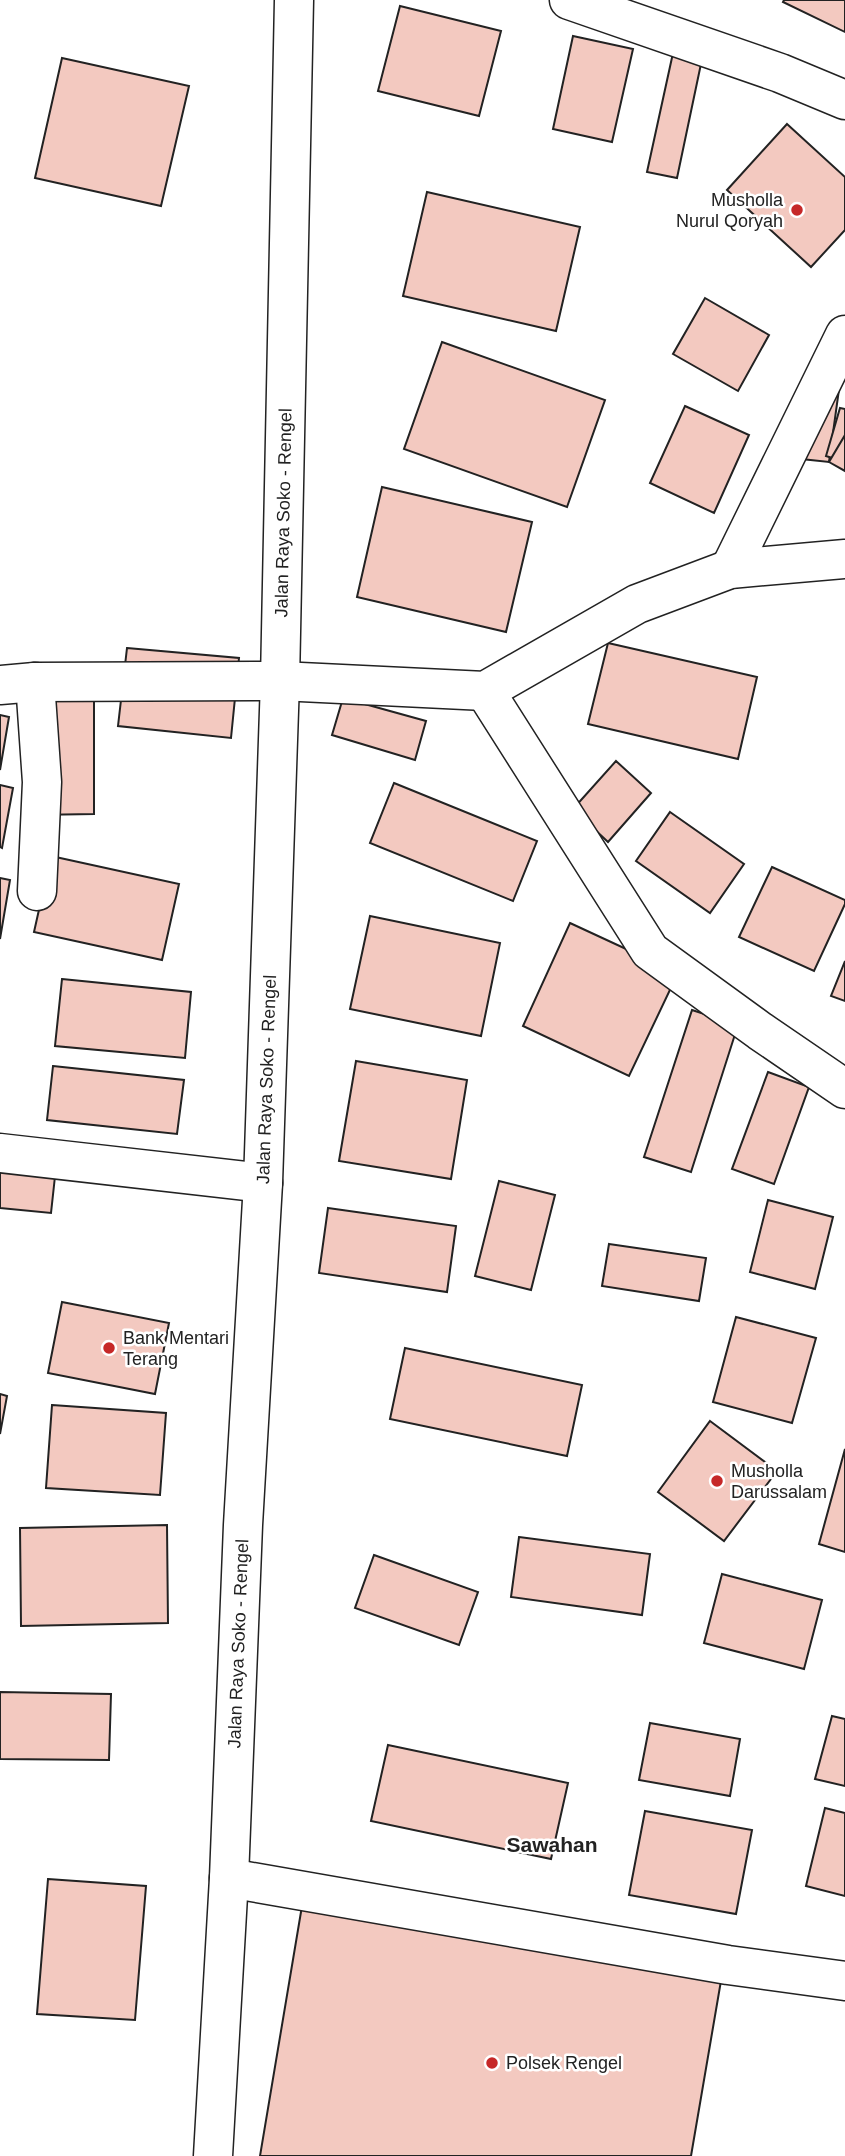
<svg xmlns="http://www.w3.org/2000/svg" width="845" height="2156" viewBox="0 0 845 2156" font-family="Arial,sans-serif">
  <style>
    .building { fill: #f3c9c0; stroke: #222; stroke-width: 2 }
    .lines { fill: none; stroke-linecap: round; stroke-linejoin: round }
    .minor-casing { stroke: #222; stroke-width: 41 }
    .major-casing { stroke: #222; stroke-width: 41 }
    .minor { stroke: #fff; stroke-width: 38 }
    .major { stroke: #fff; stroke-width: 38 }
    .poi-dot { fill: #c62828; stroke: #fff; stroke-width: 2.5 }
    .labels { text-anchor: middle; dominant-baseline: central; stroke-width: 5; stroke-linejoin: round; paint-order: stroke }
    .poi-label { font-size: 18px; fill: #222; stroke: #fff; text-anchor: start }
    .street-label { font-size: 18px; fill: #222; stroke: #fff }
    .quarter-label { font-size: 21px; font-weight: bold; fill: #222; stroke: #fff }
  </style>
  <rect width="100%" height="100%" fill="#fff"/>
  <!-- building -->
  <g class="building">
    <path d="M784 0H845V32L783 2Z"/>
    <path d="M400 6 501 31 479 116 378 91Z"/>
    <path d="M573 36 633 49 612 142 553 129Z"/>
    <path d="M673 53 702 59 677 178 647 172Z"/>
    <path d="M62 58 189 86 161 206 35 178Z"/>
    <path d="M787 124 845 177V230L811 267 727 190Z"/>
    <path d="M427 192 580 227 556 331 403 296Z"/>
    <path d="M705 298 769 335 738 391 673 354Z"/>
    <path d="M442 342 605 400 567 507 404 449Z"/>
    <path d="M803 377 840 382 829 462 792 458Z"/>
    <path d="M685 406 749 435 714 513 650 483Z"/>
    <path d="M840 408 845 409V462L826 456Z"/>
    <path d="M845 435V471L829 462Z"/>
    <path d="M382 487 532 522 506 632 357 597Z"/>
    <path d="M608 643 757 677 738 759 588 724Z"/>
    <path d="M127 648 239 658 231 738 118 726Z"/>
    <path d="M32 695H94V814L33 815Z"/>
    <path d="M343 698 426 721 415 760 332 735Z"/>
    <path d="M0 715 9 717 0 770Z"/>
    <path d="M616 761 651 793 608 842 573 809Z"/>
    <path d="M394 783 537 841 513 901 370 843Z"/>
    <path d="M0 785 13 788 2 848 0 847Z"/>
    <path d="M670 812 744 864 710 913 636 861Z"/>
    <path d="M51 856 179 884 162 960 34 932Z"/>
    <path d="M772 867 845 900V904L814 971 739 937Z"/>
    <path d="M0 878 10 880 0 939Z"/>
    <path d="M370 916 500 943 481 1036 350 1009Z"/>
    <path d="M570 923 678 973 629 1076 523 1026Z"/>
    <path d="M845 961V1001L831 996Z"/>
    <path d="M62 979 191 992 185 1058 55 1046Z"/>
    <path d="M692 1010 738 1025 691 1172 644 1157Z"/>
    <path d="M356 1061 467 1080 451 1179 339 1161Z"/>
    <path d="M53 1066 184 1080 177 1134 47 1120Z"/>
    <path d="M768 1072 809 1087 774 1184 732 1169Z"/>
    <path d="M0 1152 57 1158 51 1213 0 1208Z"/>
    <path d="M499 1181 555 1195 531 1290 475 1276Z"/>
    <path d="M768 1200 833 1217 815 1289 750 1272Z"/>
    <path d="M328 1208 456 1226 447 1292 319 1273Z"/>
    <path d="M609 1244 706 1258 699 1301 602 1286Z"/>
    <path d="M62 1302 169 1323 155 1394 48 1373Z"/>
    <path d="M736 1317 816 1338 792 1423 713 1402Z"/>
    <path d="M405 1348 582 1385 567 1456 390 1419Z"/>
    <path d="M0 1394 7 1396 0 1434Z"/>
    <path d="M52 1405 166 1413 160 1495 46 1488Z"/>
    <path d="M710 1421 777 1471 724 1541 658 1492Z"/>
    <path d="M845 1449V1552L819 1544Z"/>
    <path d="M167 1525 168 1623 21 1626 20 1528Z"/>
    <path d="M519 1537 650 1554 642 1615 511 1597Z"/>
    <path d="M374 1555 478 1592 459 1645 355 1608Z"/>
    <path d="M722 1574 822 1600 804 1669 704 1643Z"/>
    <path d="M0 1692 111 1694 109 1760 0 1759Z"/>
    <path d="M832 1716 845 1719V1786L815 1779Z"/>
    <path d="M650 1723 740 1739 730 1796 639 1780Z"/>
    <path d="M388 1745 568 1783 551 1859 371 1821Z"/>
    <path d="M825 1808 845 1813V1896L806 1886Z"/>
    <path d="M645 1811 752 1830 736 1914 629 1895Z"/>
    <path d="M48 1879 146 1886 135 2020 37 2014Z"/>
    <path d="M303 1900 723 1969 691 2156H260Z"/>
  </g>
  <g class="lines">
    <!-- minor casing -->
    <g class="minor-casing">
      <g id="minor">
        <path d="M569 0 780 73 845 100"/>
        <path d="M730 569 845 335"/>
        <path d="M35 682 42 782 37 891"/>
        <path d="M0 685 35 682 280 681 485 691 637 604 730 569 845 559"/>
        <path d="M485 691 650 951 760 1031 845 1089"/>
        <path d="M0 1153 263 1183"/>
        <path d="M229 1878 728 1965 845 1981"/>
      </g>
    </g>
    <!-- major casing -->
    <g class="major-casing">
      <g id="major">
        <path id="s1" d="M213 2156 229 1878 243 1525 263 1183 280 681 294 0"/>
      </g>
    </g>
    <!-- minor -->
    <use href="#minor" class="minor"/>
    <!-- major -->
    <use href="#major" class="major"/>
  </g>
  <!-- markers -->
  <g class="poi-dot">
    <circle cx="797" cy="210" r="7"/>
    <circle cx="109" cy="1348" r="7"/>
    <circle cx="717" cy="1481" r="7"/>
    <circle cx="492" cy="2063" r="7"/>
  </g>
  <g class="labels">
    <!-- poi labels -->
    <g class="poi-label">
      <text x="783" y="200" text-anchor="end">Musholla<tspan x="783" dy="21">Nurul Qoryah</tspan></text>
      <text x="123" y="1338">Bank Mentari<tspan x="123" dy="21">Terang</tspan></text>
      <text x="731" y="1471">Musholla<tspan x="731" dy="21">Darussalam</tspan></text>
      <text x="506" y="2063">Polsek Rengel</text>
    </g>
    <!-- street labels -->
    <g class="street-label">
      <text stroke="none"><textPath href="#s1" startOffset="1645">Jalan Raya Soko - Rengel</textPath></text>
      <text stroke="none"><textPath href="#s1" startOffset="1078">Jalan Raya Soko - Rengel</textPath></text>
      <text stroke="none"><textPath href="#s1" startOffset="513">Jalan Raya Soko - Rengel</textPath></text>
    </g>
    <!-- quarter labels -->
    <g class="quarter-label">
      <text x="552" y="1844">Sawahan</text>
    </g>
  </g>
</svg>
